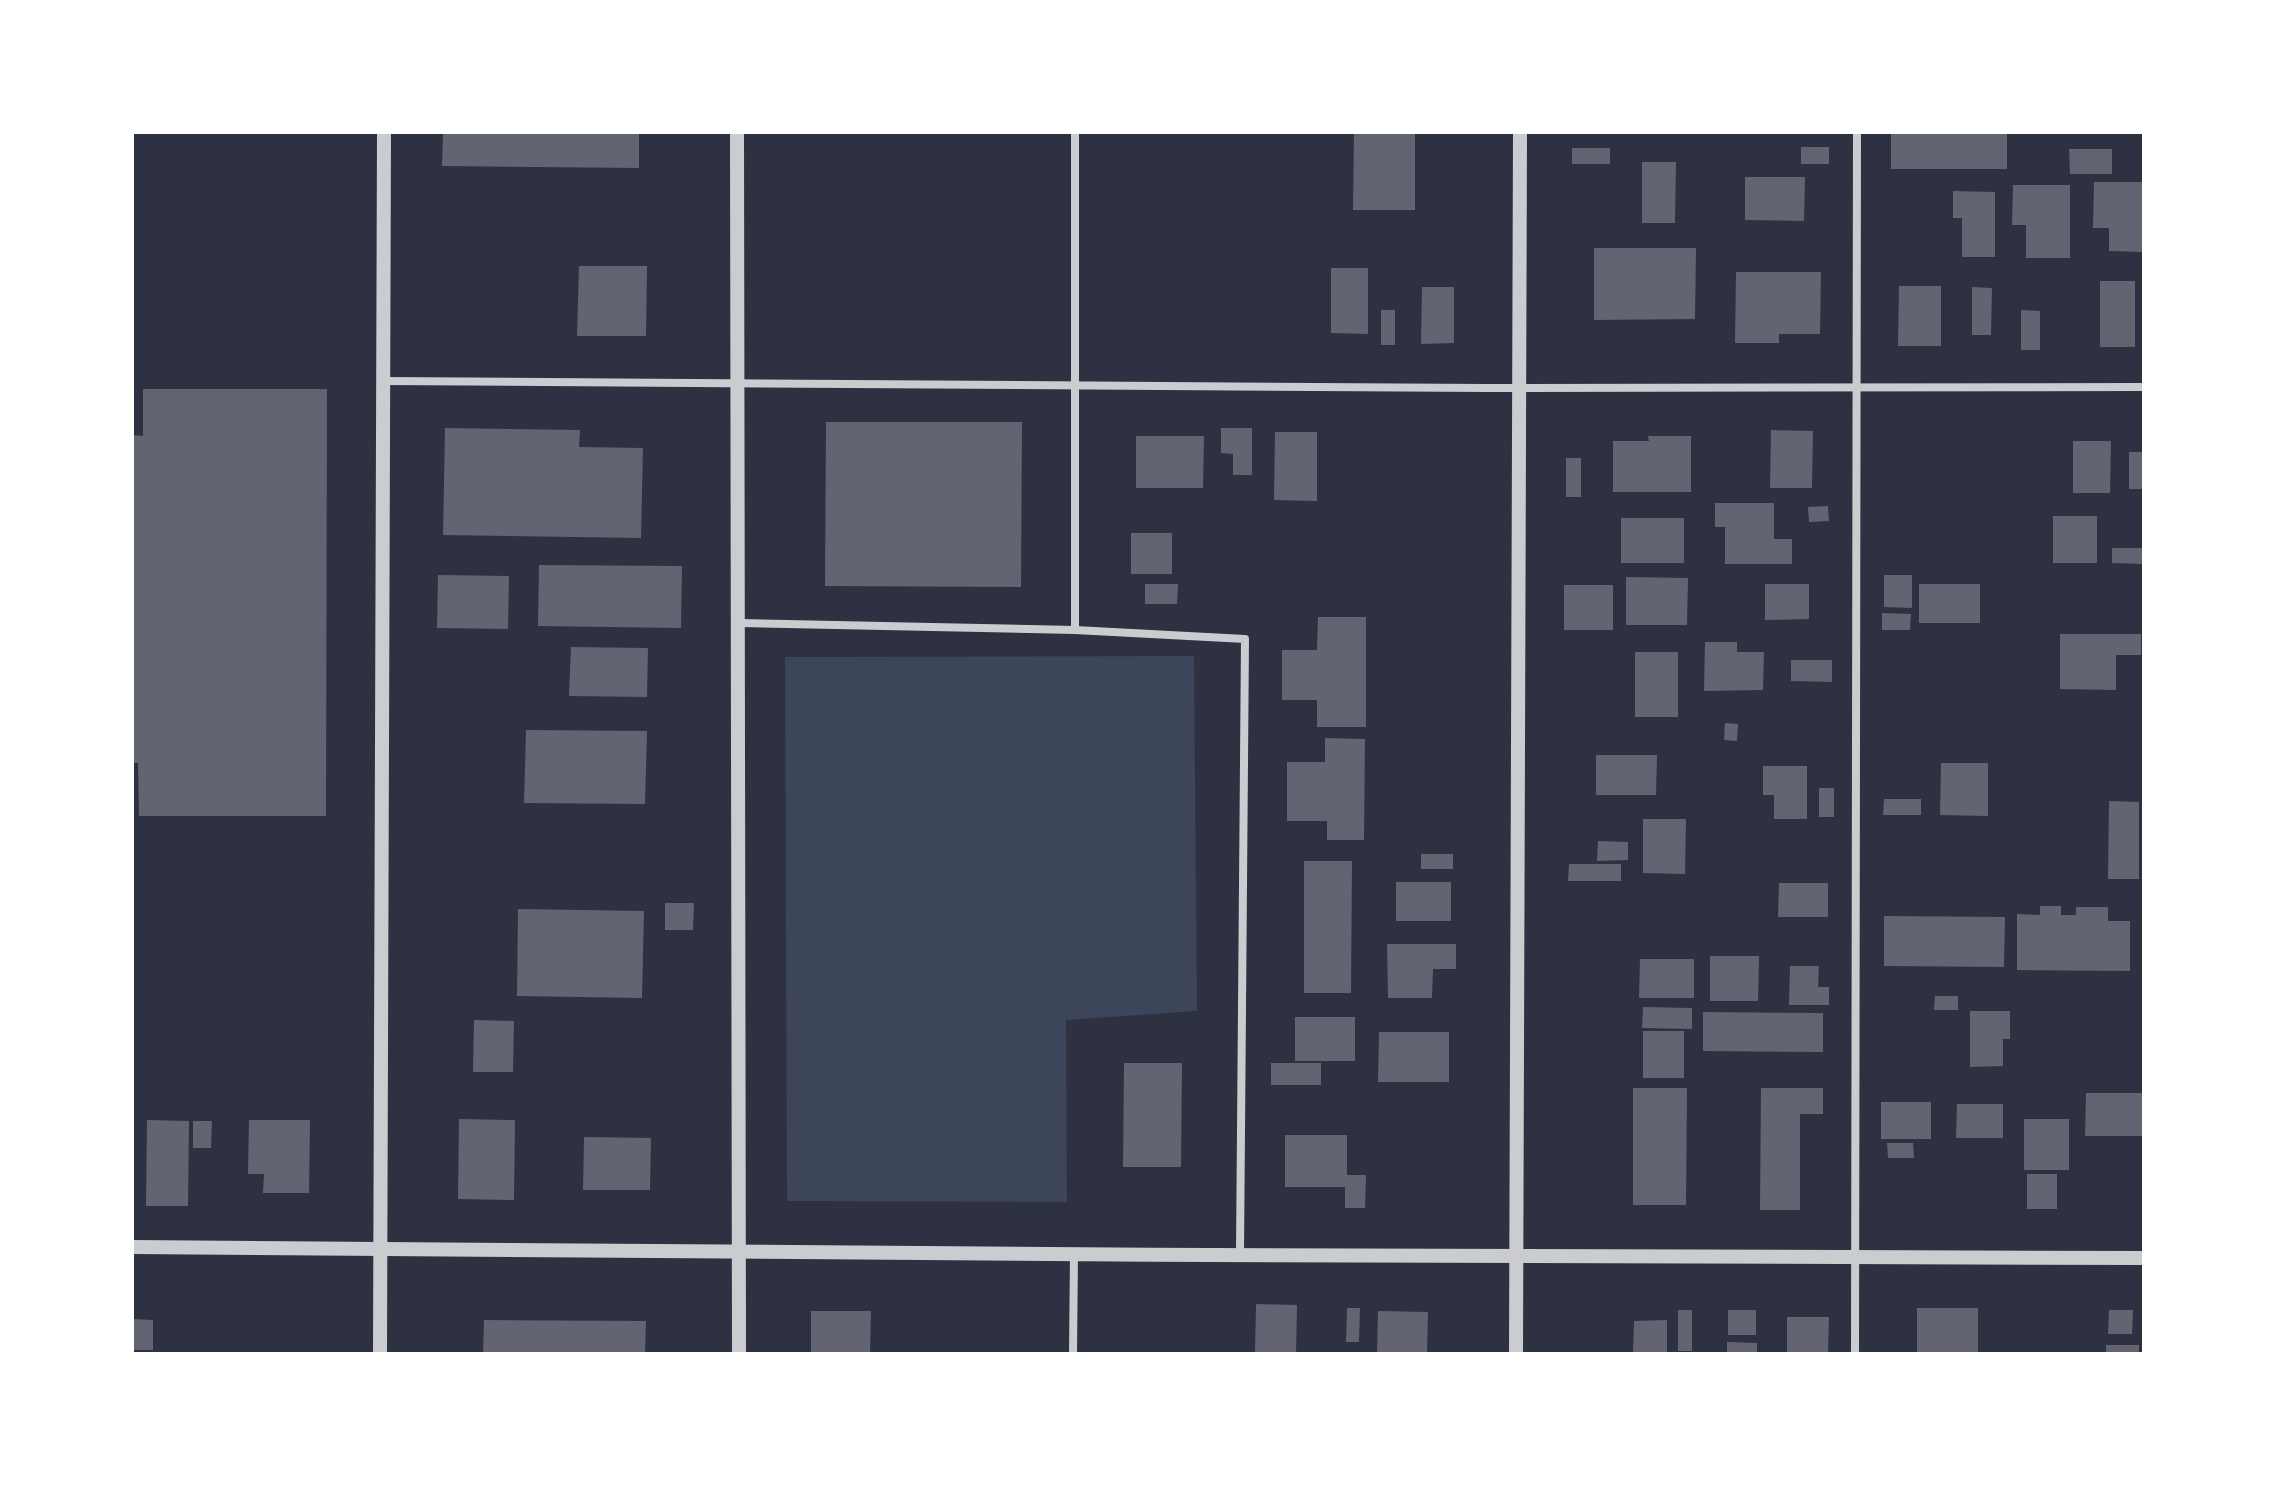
<svg xmlns="http://www.w3.org/2000/svg" width="2276" height="1486" viewBox="0 0 2276 1486" font-family="Karla,sans-serif">
  <style>
    .green { fill: #3c4559 }
    .building { fill: #626471 }
    .lines { fill: none; stroke-linecap: round; stroke-linejoin: round }
    .minor { stroke: #caccd0; stroke-width: 8 }
    .tertiary { stroke: #caccd0; stroke-width: 14 }
  </style>
  <rect width="100%" height="100%" fill="#2d3142"/>
  <!-- green -->
  <path class="green" d="M1194 656 1197 1011 1066 1020 1067 1202 787 1201 785 657Z"/>
  <!-- building -->
  <g class="building">
    <path d="M443 132H639V168L442 166Z"/>
    <path d="M1354 132H1415V210H1353Z"/>
    <rect x="1891" y="132" width="116" height="37"/>
    <rect x="1801" y="147" width="28" height="17"/>
    <rect x="1572" y="148" width="38" height="16"/>
    <path d="M2069 149H2112V174H2070Z"/>
    <path d="M1642 162H1676L1675 223H1642Z"/>
    <path d="M1745 177H1805L1804 221 1745 220Z"/>
    <path d="M2094 182H2143V252L2109 251V228H2093Z"/>
    <path d="M2013 185H2070V258H2026V225H2012Z"/>
    <path d="M1953 191 1995 192V257H1962V218H1953Z"/>
    <path d="M1594 248H1696L1695 319 1594 320Z"/>
    <path d="M579 266H647L646 336H577Z"/>
    <path d="M1331 268H1368V334L1331 333Z"/>
    <path d="M1736 272H1821L1820 334H1779V343H1735Z"/>
    <rect x="2100" y="281" width="35" height="66"/>
    <path d="M1899 286H1941V346H1898Z"/>
    <path d="M1422 287H1454V343L1421 344Z"/>
    <path d="M1972 287 1992 288 1991 335H1972Z"/>
    <rect x="1381" y="310" width="14" height="35"/>
    <path d="M2021 310 2040 311V350H2021Z"/>
    <path d="M143 389H327L326 816H139L138 763H132V435L143 436Z"/>
    <path d="M826 422H1022L1021 587 825 586Z"/>
    <path d="M445 428 580 430 579 447 643 448 641 538 443 535Z"/>
    <path d="M1221 428H1252V475H1233V454L1221 453Z"/>
    <path d="M1771 430 1813 431 1812 488H1770Z"/>
    <path d="M1275 432H1317V501L1274 500Z"/>
    <path d="M1136 436H1204L1203 488H1136Z"/>
    <path d="M1648 436H1691V492H1613V441H1649Z"/>
    <path d="M2073 441H2111L2110 493H2073Z"/>
    <rect x="2129" y="452" width="15" height="37"/>
    <rect x="1566" y="458" width="15" height="39"/>
    <path d="M1715 503H1774V539H1792V564H1725V527H1715Z"/>
    <path d="M1828 506 1829 521 1809 522 1808 507Z"/>
    <rect x="2053" y="516" width="44" height="47"/>
    <rect x="1621" y="518" width="63" height="45"/>
    <rect x="1131" y="533" width="41" height="41"/>
    <path d="M2112 548H2142V564L2112 563Z"/>
    <path d="M539 565 682 566 681 628 538 626Z"/>
    <path d="M438 575 509 576 508 629 437 628Z"/>
    <path d="M1884 575H1912V608L1884 607Z"/>
    <path d="M1626 577 1688 578 1687 625H1626Z"/>
    <path d="M1145 584H1178L1177 604H1145Z"/>
    <path d="M1765 584H1809V619L1765 620Z"/>
    <rect x="1919" y="584" width="61" height="39"/>
    <rect x="1564" y="585" width="49" height="45"/>
    <path d="M1882 613 1911 614 1910 630H1882Z"/>
    <path d="M1318 617H1366V727H1317V700H1282V650H1317Z"/>
    <path d="M2060 634H2141V655H2116V690L2060 689Z"/>
    <path d="M1705 642H1737V652H1764L1763 690 1704 691Z"/>
    <path d="M571 647 648 648 647 697 569 696Z"/>
    <rect x="1635" y="652" width="43" height="65"/>
    <path d="M1791 660H1832V682L1791 681Z"/>
    <path d="M1725 723 1738 724 1737 741 1724 740Z"/>
    <path d="M526 730 647 731 645 804 524 803Z"/>
    <path d="M1325 738 1365 739 1364 840H1327V821H1287V762H1325Z"/>
    <path d="M1596 755H1657L1656 795H1596Z"/>
    <path d="M1941 763H1988V816L1940 815Z"/>
    <path d="M1763 766H1807V819H1774V795H1763Z"/>
    <rect x="1819" y="788" width="15" height="29"/>
    <path d="M1884 799H1921V815H1883Z"/>
    <path d="M2109 801 2139 802V879H2108Z"/>
    <path d="M1643 819H1686L1685 874 1643 873Z"/>
    <path d="M1598 841 1628 842V860L1597 861Z"/>
    <rect x="1421" y="854" width="32" height="15"/>
    <path d="M1304 861H1352L1351 993H1304Z"/>
    <path d="M1569 864H1621V881H1568Z"/>
    <rect x="1396" y="882" width="55" height="39"/>
    <path d="M1779 883H1828V917H1778Z"/>
    <path d="M665 903H694L693 930H665Z"/>
    <path d="M2040 906H2061V915H2076V907H2108V921H2130V971L2017 970V914L2040 915Z"/>
    <path d="M518 909 644 911 642 998 517 996Z"/>
    <path d="M1884 916 2005 917 2004 967 1884 966Z"/>
    <path d="M1387 944H1456V969H1433L1432 998H1388Z"/>
    <path d="M1710 956H1759L1758 1001H1710Z"/>
    <path d="M1640 959H1694V998H1639Z"/>
    <path d="M1790 966H1819L1818 987H1829V1005H1789Z"/>
    <path d="M1935 996H1958V1010H1934Z"/>
    <path d="M1643 1007 1692 1008V1029L1642 1028Z"/>
    <path d="M1970 1011H2010V1039H2003V1066L1970 1067Z"/>
    <path d="M1703 1012 1823 1013V1052L1703 1051Z"/>
    <rect x="1295" y="1017" width="60" height="44"/>
    <path d="M474 1020 514 1021 513 1072H473Z"/>
    <rect x="1643" y="1031" width="41" height="47"/>
    <path d="M1379 1032H1449V1082H1378Z"/>
    <path d="M1124 1063H1182L1181 1167H1123Z"/>
    <rect x="1271" y="1063" width="50" height="22"/>
    <path d="M1633 1088H1687L1686 1205H1633Z"/>
    <path d="M1761 1088H1823V1114H1800V1210H1760Z"/>
    <path d="M2086 1093H2144V1136H2085Z"/>
    <rect x="1881" y="1102" width="50" height="37"/>
    <path d="M1957 1104H2003V1138H1956Z"/>
    <path d="M459 1119 515 1120 514 1200 458 1199Z"/>
    <rect x="2024" y="1119" width="45" height="51"/>
    <path d="M147 1120 189 1121 188 1206H146Z"/>
    <path d="M249 1120H310L309 1193H263L264 1174H248Z"/>
    <path d="M193 1121H212L211 1148H193Z"/>
    <path d="M1285 1135H1347V1175H1366L1365 1208H1345V1187H1285Z"/>
    <path d="M584 1137 651 1138 650 1190H583Z"/>
    <path d="M1887 1143H1913L1914 1158H1888Z"/>
    <rect x="2027" y="1174" width="30" height="35"/>
    <path d="M1256 1304 1297 1305 1296 1354H1255Z"/>
    <path d="M1347 1308H1360L1359 1342H1346Z"/>
    <rect x="1917" y="1308" width="61" height="46"/>
    <rect x="1678" y="1310" width="14" height="41"/>
    <rect x="1728" y="1310" width="28" height="25"/>
    <path d="M2109 1310H2133L2132 1334H2108Z"/>
    <path d="M811 1311H871L870 1354H811Z"/>
    <path d="M1378 1311 1428 1312 1427 1354H1377Z"/>
    <path d="M1787 1317H1829L1828 1354H1787Z"/>
    <path d="M132 1319 153 1320V1350H132Z"/>
    <path d="M484 1320 646 1321 645 1354H483Z"/>
    <path d="M1667 1320V1354H1633L1634 1321Z"/>
    <path d="M1727 1342 1757 1343V1354H1727Z"/>
    <rect x="2106" y="1345" width="33" height="9"/>
  </g>
  <g class="lines">
    <!-- minor -->
    <g class="minor">
      <path d="M1075 132V630"/>
      <path d="M382 381 1487 388 2144 387"/>
      <path d="M740 623 1075 630 1245 639 1240 1253"/>
      <path d="M1073 1354 1074 1254"/>
      <path d="M1855 1354 1857 132"/>
    </g>
    <!-- tertiary -->
    <g class="tertiary">
      <path d="M737 132 739 1354"/>
      <path d="M132 1247C803 1255 1473 1256 2144 1258"/>
      <path d="M380 1354 384 132"/>
      <path d="M1516 1354 1520 132"/>
    </g>
  </g>
  <!-- border -->
  <rect width="2276" height="1486" fill="none" stroke="#ffffff" stroke-width="268"/>
</svg>
